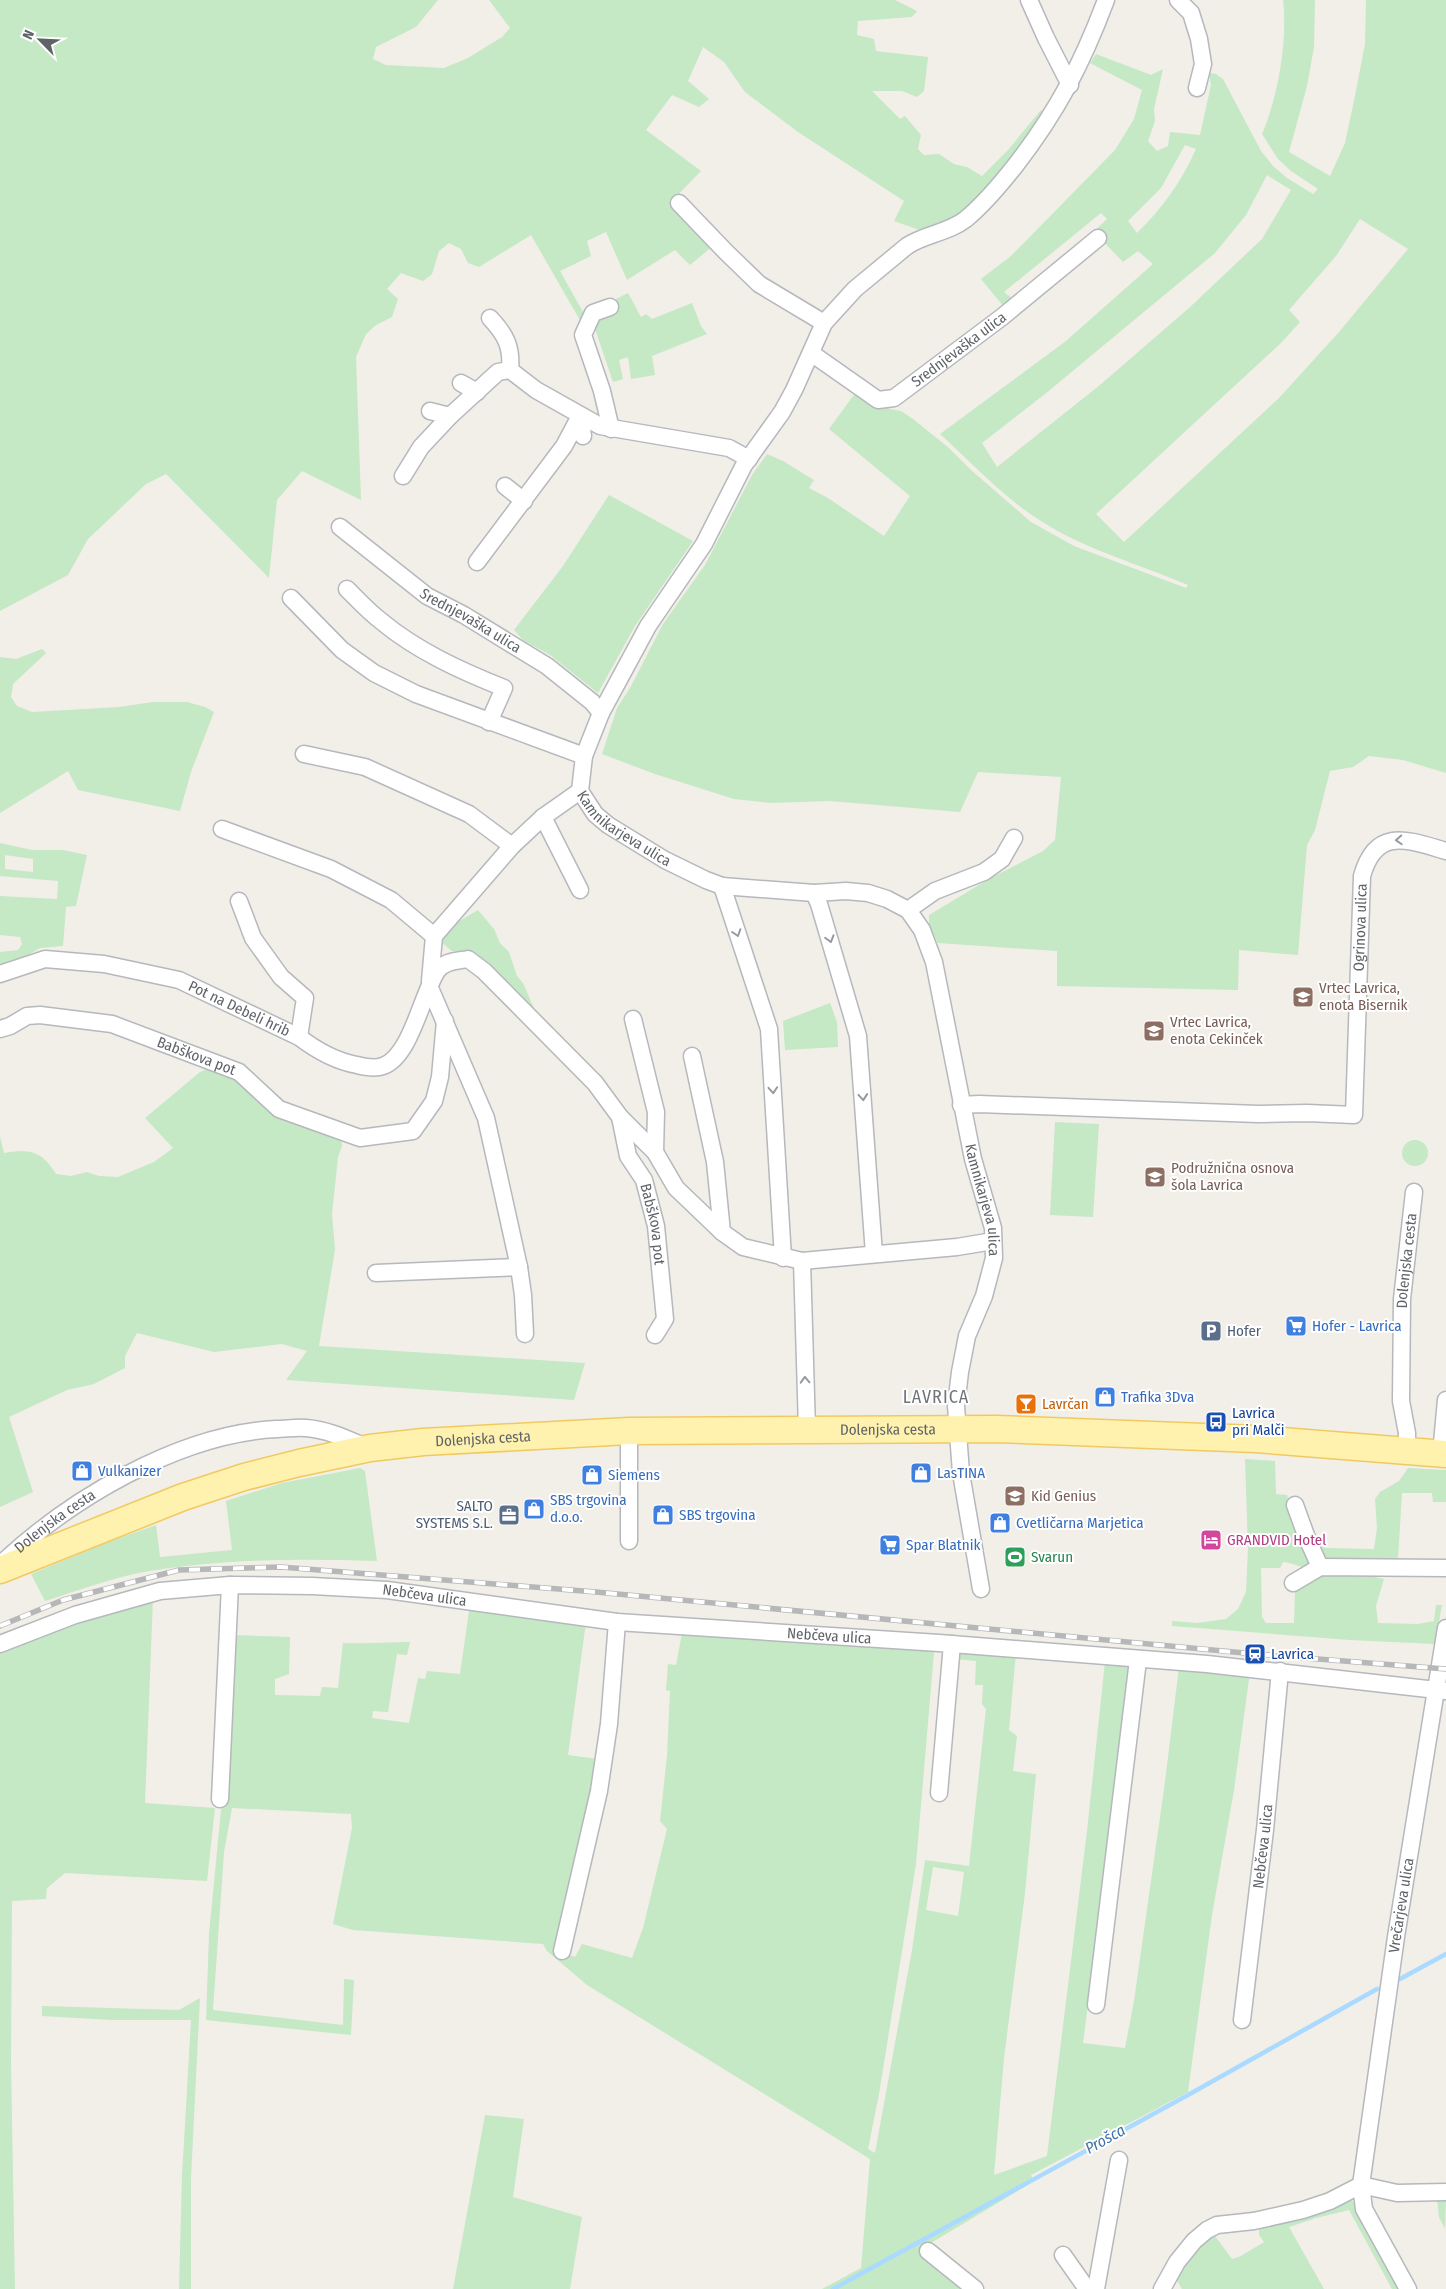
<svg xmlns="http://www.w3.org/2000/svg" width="1446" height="2289" viewBox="0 0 1446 2289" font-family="'Fira Sans Condensed',sans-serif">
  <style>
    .green { fill: #c5e8c5; fill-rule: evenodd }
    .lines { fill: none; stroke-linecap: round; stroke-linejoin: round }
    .stream { stroke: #aadaff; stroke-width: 4.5 }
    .street-casing { stroke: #b5b8bc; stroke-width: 19 }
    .primary-casing { stroke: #f2c960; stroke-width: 29 }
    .street { stroke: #fff; stroke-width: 16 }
    .primary { stroke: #fff2af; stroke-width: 26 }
    .rail-casing { stroke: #b6b7b8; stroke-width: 5.5 }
    .rail { stroke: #fff; stroke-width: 4; stroke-dasharray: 11; stroke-linecap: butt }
    .oneway { stroke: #979a9d }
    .labels { text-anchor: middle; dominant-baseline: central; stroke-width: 4; stroke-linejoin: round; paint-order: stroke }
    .street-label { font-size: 15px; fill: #5f6368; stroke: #fff }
    .education-label { font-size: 15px; fill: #785e54; stroke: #fff; text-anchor: start }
    .shop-label { font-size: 15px; fill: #366cbe; stroke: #fff; text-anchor: start }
    .service-label { font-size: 15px; fill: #4e5e75; stroke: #fff; text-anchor: start }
    .food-label { font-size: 15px; fill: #c56008; stroke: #fff; text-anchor: start }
    .transit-label { font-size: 15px; fill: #164399; stroke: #fff; text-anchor: start }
    .hotel-label { font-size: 15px; fill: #b23c85; stroke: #fff; text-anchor: start }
    .leisure-label { font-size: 15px; fill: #27864d; stroke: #fff; text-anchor: start }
    .water-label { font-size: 16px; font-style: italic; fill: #4174aa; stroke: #fff }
    .quarter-label { font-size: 18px; letter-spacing: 1px; fill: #70757a; stroke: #fff }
  </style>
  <rect width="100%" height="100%" fill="#f1efe8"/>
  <!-- green -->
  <g class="green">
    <path d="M0 0H438L416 27 376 47 373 59 386 65 444 68 468 58 502 37 510 28 489 0H895L917 11 912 17 858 21 857 35 874 39 876 51 928 57 924 91 917 97 902 91H872L900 119 905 116 921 135 918 149 924 155 939 154 954 164 967 167 982 176 1008 150 1041 110 1046 114 971 210 942 227 922 231 894 221 904 201 798 132 745 92 724 62 703 47 688 81 709 99 699 107 672 95 646 130 701 171 670 203 714 245 690 265 675 250 627 280 606 232 587 241 591 256 560 271 588 321 581 322 531 235 479 267 468 263 461 249 449 243 439 251 432 274 423 281 401 273 387 289 398 299 392 317 376 325 366 334 356 357 361 500 302 471 277 500 269 578 166 474 146 484 88 539 68 575 0 611Z"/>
    <path d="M1283 0H1315L1314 47 1307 86 1289 152 1330 176 1345 143 1355 96 1365 44 1366 0H1446V773L1403 760 1369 756 1353 767 1330 771 1315 830 1307 845 1298 955 1239 950 1238 990 1057 986V951L938 943 929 926V915L989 879 1043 851 1055 840 1061 777 978 772 960 812 830 801 770 803 734 799 655 774 602 754 617 708 630 688 663 624 705 565 752 475 767 454 783 461 814 480 809 488 828 498 884 536 910 496 829 429 853 396 859 394 862 389 890 409 901 411 913 419 949 448 971 470 1031 522 1074 546 1186 588 1188 585C1139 564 1086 550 1041 521 1004 498 972 463 940 434L1066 341 1153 264 1138 251 1123 262 1097 235 1009 313 981 279 1011 256 1115 150 1134 119 1142 90 1090 63 1096 54 1151 75 1163 69 1154 109 1155 121 1148 141 1157 151 1168 146 1170 132 1200 135 1211 85 1209 73 1216 74 1223 79 1261 151 1273 166 1287 178 1313 194 1318 189 1291 171 1278 159 1262 134C1278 97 1288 40 1283 0ZM1185 145 1196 149C1182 181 1162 209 1137 233L1128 221 1161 188ZM1267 175 1291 190 1262 239 1189 308 1100 385 997 467 982 443 1045 394 1215 253 1246 215ZM1101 213 1107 219 1087 238 1013 299 1004 292ZM1360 219 1408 249 1339 332 1279 398 1124 542 1096 514 1281 343 1300 322 1289 310 1336 256Z"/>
    <path d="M628 293 641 317 646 314 652 319 692 303 701 326 707 334 652 356 655 375 631 379 628 357 619 360 623 379 613 382 595 329 597 322 619 310 614 300Z"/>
    <path d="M609 495 693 541 635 626 598 693 550 655 523 640 514 630 563 566Z"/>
    <path d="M42 649 46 653 13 684 11 697 17 706 32 712 119 707 153 702H187L205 707 214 712 191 772 180 811 78 790 68 771 0 813V657L16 659Z"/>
    <path d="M0 843 32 850H63L87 855 76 906 66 907 63 946 40 948 0 971V952L18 950 22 944 20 937 0 935V896L57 899 58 881 0 876ZM5 855 33 859V872L5 869Z"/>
    <path d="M478 910 494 929 500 943 509 952 517 976 523 983 537 1015 472 952 452 951 434 936Z"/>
    <path d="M830 1003 837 1022 838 1047 785 1050 783 1021Z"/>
    <path d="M219 1064 247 1085 341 1138 342 1146 338 1157 332 1214 335 1250 319 1346 585 1363 574 1400 286 1380 307 1351 282 1344 214 1352 137 1333 125 1356V1368L94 1384 67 1390 9 1417 33 1492 0 1507V1137L4 1153C30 1149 42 1151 56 1174L71 1176 87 1172 99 1176 118 1177 154 1162 173 1148 145 1118 200 1072Z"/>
    <path d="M1055 1122 1099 1124 1093 1217 1050 1215Z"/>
    <circle cx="1415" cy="1153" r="13"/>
    <path d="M1245 1459 1275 1461 1276 1494 1287 1495 1309 1563 1308 1568C1298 1567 1294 1563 1283 1562L1280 1568H1261L1262 1617 1266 1623H1294L1295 1591 1322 1574 1357 1573 1384 1579 1376 1606 1378 1623 1418 1624 1434 1621 1436 1605H1442L1435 1644 1350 1640 1172 1626V1621L1197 1623 1226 1619 1238 1609 1246 1592 1248 1548Z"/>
    <path d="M360 1468 365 1471 377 1561C299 1559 221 1558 144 1572 111 1578 77 1591 45 1601L31 1574 108 1542 156 1525 160 1557 232 1550 226 1501 282 1483Z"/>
    <path d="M1408 1468 1446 1470V1502H1433L1432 1493H1402L1398 1559 1393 1565 1328 1564 1312 1545 1327 1548 1374 1549 1377 1528 1375 1499 1380 1492 1399 1481Z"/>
    <path d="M153 1598 145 1803 215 1808 207 1881 65 1873 47 1888 46 1899 12 1901 11 2063 15 2289H0V1650L77 1619Z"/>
    <path d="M470 1604 586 1622 568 1755 598 1759 567 1954 575 1957 582 1944 632 1958 643 1928 667 1829 660 1821 667 1756 670 1691 666 1690 668 1664 676 1665 682 1633 928 1647 934 1652 916 1864 879 2094 868 2149 875 2153 912 1950 925 1860 969 1866 986 1709 982 1704 983 1685H975L976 1661 955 1659 956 1649 1016 1653 1009 1730 1017 1736 1013 1771 1036 1774 1025 1893 1004 2058 994 2175 1047 2156 1087 1831 1105 1662 1133 1664 1083 2043 1125 2048 1134 2001 1165 1782 1179 1667 1250 1672 1234 1790 1212 1915 1188 2092 1031 2175 1034 2181 921 2249 966 2289H822L861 2268 870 2159 587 1985 547 1951 543 1944 353 1930 333 1924 352 1828 351 1814 232 1808 224 1852 213 2010 343 2025 344 1979 354 1980 351 2035 206 2020 209 1934 230 1717 233 1635 290 1637 289 1674 275 1679V1695L320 1696 322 1687 338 1688 343 1643C366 1644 387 1642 410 1642L407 1655 397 1654 388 1712 373 1711 372 1718 409 1723 418 1678 425 1679 427 1671 460 1674ZM933 1867 964 1872 958 1916 926 1910Z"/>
    <path d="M200 1998 191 2178V2289H179L182 2176 191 2020H112L42 2016V2006L179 2010Z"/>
    <path d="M485 2115 524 2119 513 2197 582 2217 570 2289H453Z"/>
    <path d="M1437 2198H1446L1445 2229 1439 2217Z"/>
    <path d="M1351 2200 1357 2205 1402 2289H1392L1349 2210 1316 2218 1289 2227 1324 2289H1182L1175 2277 1186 2256 1211 2233 1215 2236 1232 2259 1241 2256 1264 2242 1259 2235V2226Z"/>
  </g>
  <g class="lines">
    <!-- stream -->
    <g class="stream">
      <path d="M1400 1979 1446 1954"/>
      <path d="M833 2289 1188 2095 1377 1989"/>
    </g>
    <!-- street casing -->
    <g class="street-casing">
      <g id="street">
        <path d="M1029 0 1046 38 1070 85"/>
        <path d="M1178 0 1191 13 1199 39 1203 64 1197 88"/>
        <path d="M679 203 726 252 759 284 824 323"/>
        <path d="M610 307 593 313 583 335 602 391 611 429"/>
        <path d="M490 318C506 335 512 347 510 370"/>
        <path id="s1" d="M811 353 878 400 894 398 1002 317 1098 238"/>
        <path d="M461 383 477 392"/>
        <path d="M430 411 450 416"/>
        <path d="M403 476 421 447 450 416 498 372 510 370 536 390 600 426 729 448 749 459"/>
        <path d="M505 486 524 501"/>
        <path id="s2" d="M340 527 427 596 464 615 547 666 592 702 601 713"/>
        <path d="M477 562 564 446 580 416 583 436"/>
        <path d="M347 589C358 600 369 612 381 621 417 651 461 671 504 688L489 722"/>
        <path d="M291 598 342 650 374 673 416 694 584 756"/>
        <path d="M304 754 365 767 469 814 512 846"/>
        <path id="s3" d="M580 791 595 814 608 825 665 860 706 880 722 886 814 893 846 891 868 893 887 899 908 910 922 930 934 962 973 1159 993 1228 994 1258 984 1296 967 1336 960 1372 956 1406 961 1473 981 1589"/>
        <path d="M580 791 584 756 601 713 648 626 704 544 744 465 782 412 794 390 824 323 855 289 907 246C925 234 948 233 966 219 984 204 1000 185 1015 166 1057 112 1082 64 1106 0"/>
        <path d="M543 817 580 890"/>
        <path d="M222 829 331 869 391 900 434 936"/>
        <path d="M722 886 769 1029 783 1258"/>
        <path d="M814 893 819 904 858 1036 874 1254"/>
        <path d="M239 901 253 938 281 977 305 998 299 1037"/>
        <path d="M908 910 935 891 984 872 1002 859 1014 838"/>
        <path id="s4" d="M0 974 45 959 104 964 179 980 299 1037C316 1050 335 1061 357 1065 365 1067 375 1069 383 1066 411 1056 422 994 437 971 444 961 457 961 468 959L484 971 595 1083 620 1117 655 1152 676 1188 722 1232 743 1247 802 1261 957 1247 993 1241"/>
        <path d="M430 981 434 936 512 846 543 817 580 791"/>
        <path d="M430 988 486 1118 519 1267 523 1295 525 1334"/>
        <path d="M633 1019 656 1112 655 1152"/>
        <path id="s5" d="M0 1029 10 1026 27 1016 40 1015 112 1024 239 1072 279 1109 360 1138 413 1131 434 1101 440 1077 445 1021"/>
        <path d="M692 1056 715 1162 722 1232"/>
        <path id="s6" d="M961 1105 979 1104 1258 1114 1307 1113 1354 1115 1362 876C1376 826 1408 840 1446 851"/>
        <path id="s7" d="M620 1117 628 1156 644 1180 656 1226 665 1319 655 1335"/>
        <path d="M802 1261 807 1429"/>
        <path d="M376 1273 519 1267"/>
        <path d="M629 1431V1541"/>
        <path id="s8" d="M1407 1450V1433L1401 1401 1402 1299 1414 1192"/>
        <path d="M1441 1454 1446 1400"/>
        <path d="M1295 1505 1307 1538 1320 1567"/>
        <path id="s9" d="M1 1564C70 1499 179 1434 276 1429 286 1429 296 1427 306 1428 329 1430 347 1439 368 1448"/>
        <path d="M1293 1583 1320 1567 1446 1568"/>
        <path id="s10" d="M0 1644 75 1615 160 1591 230 1585 312 1586 387 1590 617 1622 939 1643 1207 1664 1446 1691"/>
        <path d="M939 1793 952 1644"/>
        <path d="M220 1799 230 1585"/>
        <path d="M562 1951 599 1791 609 1724 617 1622"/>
        <path d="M1096 2005 1138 1660"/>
        <path id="s11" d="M1242 2020 1265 1830 1280 1671"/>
        <path d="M928 2251 975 2289"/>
        <path d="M1063 2255 1087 2289"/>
        <path d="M1096 2289 1119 2160"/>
        <path d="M1162 2289 1177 2262 1194 2241 1207 2230 1217 2225 1254 2221 1303 2210 1330 2201 1361 2185 1397 2193 1446 2192"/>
        <path id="s12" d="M1408 2289 1364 2209 1361 2185 1396 1937 1446 1628"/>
      </g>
    </g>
    <!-- primary casing -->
    <g class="primary-casing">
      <g id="primary">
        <path id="s13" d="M0 1570 183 1497 244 1477 299 1463 370 1448 423 1442 629 1431 996 1429 1256 1439 1446 1454"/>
      </g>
    </g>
    <!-- street -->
    <use href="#street" class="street"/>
    <!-- primary -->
    <use href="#primary" class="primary"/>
    <!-- rail casing -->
    <g class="rail-casing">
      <path id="rail" d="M0 1626 63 1600 179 1570 281 1567 596 1592 1255 1654 1446 1669"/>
    </g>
    <!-- rail -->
    <use href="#rail" class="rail"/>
  </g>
  <!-- one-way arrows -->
  <defs><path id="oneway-chevron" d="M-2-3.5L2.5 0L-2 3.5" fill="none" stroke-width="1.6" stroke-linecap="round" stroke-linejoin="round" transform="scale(1.25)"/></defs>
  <g class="oneway">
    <use href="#oneway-chevron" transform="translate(1399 840) rotate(177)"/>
    <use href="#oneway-chevron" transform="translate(737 933) rotate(72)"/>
    <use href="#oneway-chevron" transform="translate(830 939) rotate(74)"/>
    <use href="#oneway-chevron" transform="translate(773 1090) rotate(86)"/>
    <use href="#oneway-chevron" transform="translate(863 1097) rotate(85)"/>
    <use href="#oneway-chevron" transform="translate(805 1380) rotate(-92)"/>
  </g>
  <!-- icons -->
  <defs>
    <g id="school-square" transform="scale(1.125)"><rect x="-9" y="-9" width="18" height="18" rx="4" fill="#8d6e63" stroke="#fff"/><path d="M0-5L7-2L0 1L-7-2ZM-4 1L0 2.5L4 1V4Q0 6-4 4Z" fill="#fff"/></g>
    <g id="supermarket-square" transform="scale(1.125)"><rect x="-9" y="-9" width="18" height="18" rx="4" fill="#3f7fe0" stroke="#fff"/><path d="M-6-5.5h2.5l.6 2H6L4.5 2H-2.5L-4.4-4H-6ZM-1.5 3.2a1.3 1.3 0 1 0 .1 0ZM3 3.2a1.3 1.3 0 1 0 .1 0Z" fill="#fff"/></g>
    <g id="parking-square" transform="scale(1.125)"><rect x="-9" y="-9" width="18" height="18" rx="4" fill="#5c6f8a" stroke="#fff"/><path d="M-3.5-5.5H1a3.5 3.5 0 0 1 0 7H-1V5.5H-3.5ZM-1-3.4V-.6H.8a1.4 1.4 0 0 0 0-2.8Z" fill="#fff"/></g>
    <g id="shop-square" transform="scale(1.125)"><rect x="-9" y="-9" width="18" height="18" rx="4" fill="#3f7fe0" stroke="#fff"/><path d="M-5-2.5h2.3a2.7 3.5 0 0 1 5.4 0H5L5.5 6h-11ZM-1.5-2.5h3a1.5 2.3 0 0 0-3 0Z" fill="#fff"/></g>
    <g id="bar-square" transform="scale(1.125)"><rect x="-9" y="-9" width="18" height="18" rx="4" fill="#e8710a" stroke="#fff"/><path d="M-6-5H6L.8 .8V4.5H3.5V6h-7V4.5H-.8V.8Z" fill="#fff"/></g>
    <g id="bus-square" transform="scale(1.125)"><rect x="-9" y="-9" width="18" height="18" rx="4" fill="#1a4fb4" stroke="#fff"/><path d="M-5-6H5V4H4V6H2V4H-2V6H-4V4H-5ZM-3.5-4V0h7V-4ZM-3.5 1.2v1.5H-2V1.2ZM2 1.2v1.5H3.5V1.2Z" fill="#fff"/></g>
    <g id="office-square" transform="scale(1.125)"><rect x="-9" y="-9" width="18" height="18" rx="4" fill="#5c6f8a" stroke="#fff"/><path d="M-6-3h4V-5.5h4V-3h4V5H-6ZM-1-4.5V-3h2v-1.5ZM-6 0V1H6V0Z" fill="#fff"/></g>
    <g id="hotel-square" transform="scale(1.125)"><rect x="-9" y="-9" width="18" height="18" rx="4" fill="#d1479c" stroke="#fff"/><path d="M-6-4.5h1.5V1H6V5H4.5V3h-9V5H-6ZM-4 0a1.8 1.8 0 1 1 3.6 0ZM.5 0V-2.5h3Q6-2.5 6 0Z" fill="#fff"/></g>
    <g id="stadium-square" transform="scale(1.125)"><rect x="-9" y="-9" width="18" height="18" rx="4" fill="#2e9e5b" stroke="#fff"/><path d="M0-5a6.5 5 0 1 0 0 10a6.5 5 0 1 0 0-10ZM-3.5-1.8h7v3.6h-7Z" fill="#fff"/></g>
    <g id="station-square" transform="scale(1.125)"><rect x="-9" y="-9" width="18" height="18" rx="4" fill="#1a4fb4" stroke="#fff"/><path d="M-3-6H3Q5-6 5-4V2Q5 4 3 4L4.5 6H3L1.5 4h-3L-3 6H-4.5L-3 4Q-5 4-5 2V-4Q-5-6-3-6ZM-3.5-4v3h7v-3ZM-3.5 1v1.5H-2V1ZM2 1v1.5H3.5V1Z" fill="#fff"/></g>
  </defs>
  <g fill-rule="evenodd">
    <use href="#school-square" x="1303" y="997"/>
    <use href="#school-square" x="1154" y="1031"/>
    <use href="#school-square" x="1155" y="1177"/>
    <use href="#supermarket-square" x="1296" y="1326"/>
    <use href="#parking-square" x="1211" y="1331"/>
    <use href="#shop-square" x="1105" y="1397"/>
    <use href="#bar-square" x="1026" y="1404"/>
    <use href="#bus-square" x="1216" y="1422"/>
    <use href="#shop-square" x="82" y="1471"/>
    <use href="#shop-square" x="921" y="1473"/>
    <use href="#shop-square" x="592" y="1475"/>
    <use href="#school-square" x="1015" y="1496"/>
    <use href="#shop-square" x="534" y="1509"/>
    <use href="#office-square" x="509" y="1515"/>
    <use href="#shop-square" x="663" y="1515"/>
    <use href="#shop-square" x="1000" y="1523"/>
    <use href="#hotel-square" x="1211" y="1540"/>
    <use href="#supermarket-square" x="890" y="1545"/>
    <use href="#stadium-square" x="1015" y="1557"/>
    <use href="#station-square" x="1255" y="1654"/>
  </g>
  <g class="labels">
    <!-- street labels -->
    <g class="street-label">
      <text stroke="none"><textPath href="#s1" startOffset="179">Srednjevaška ulica</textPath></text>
      <text stroke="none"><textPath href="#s2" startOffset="161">Srednjevaška ulica</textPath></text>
      <text stroke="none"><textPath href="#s3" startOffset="59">Kamnikarjeva ulica</textPath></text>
      <text stroke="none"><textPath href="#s6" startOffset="581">Ogrinova ulica</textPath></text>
      <text stroke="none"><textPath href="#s4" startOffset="250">Pot na Debeli hrib</textPath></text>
      <text stroke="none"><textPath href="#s5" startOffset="206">Babškova pot</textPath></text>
      <text stroke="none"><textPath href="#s3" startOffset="666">Kamnikarjeva ulica</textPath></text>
      <text stroke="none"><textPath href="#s7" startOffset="114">Babškova pot</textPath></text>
      <text stroke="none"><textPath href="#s8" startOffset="190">Dolenjska cesta</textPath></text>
      <text stroke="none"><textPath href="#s13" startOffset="909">Dolenjska cesta</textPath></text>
      <text stroke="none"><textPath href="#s13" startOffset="504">Dolenjska cesta</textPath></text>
      <text stroke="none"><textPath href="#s9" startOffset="69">Dolenjska cesta</textPath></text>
      <text stroke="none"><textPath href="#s10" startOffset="434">Nebčeva ulica</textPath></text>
      <text stroke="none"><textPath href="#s10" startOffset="841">Nebčeva ulica</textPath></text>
      <text stroke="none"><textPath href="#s11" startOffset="175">Nebčeva ulica</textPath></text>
      <text stroke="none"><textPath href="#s12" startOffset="398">Vrečarjeva ulica</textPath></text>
    </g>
    <!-- education labels -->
    <g class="education-label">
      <text x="1319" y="988">Vrtec Lavrica,<tspan x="1319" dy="17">enota Bisernik</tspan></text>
      <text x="1170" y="1022">Vrtec Lavrica,<tspan x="1170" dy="17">enota Cekinček</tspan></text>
      <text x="1171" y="1168">Podružnična osnova<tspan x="1171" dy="17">šola Lavrica</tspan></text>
      <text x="1031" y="1496">Kid Genius</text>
    </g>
    <!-- shop labels -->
    <g class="shop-label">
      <text x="1312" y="1326">Hofer - Lavrica</text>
      <text x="1121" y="1397">Trafika 3Dva</text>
      <text x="98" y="1471">Vulkanizer</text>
      <text x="937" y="1473">LasTINA</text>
      <text x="608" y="1475">Siemens</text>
      <text x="550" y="1500">SBS trgovina<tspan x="550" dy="17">d.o.o.</tspan></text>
      <text x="679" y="1515">SBS trgovina</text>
      <text x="1016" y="1523">Cvetličarna Marjetica</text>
      <text x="906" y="1545">Spar Blatnik</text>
    </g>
    <!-- service labels -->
    <g class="service-label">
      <text x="1227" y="1331">Hofer</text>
      <text x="493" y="1506" text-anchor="end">SALTO<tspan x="493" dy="17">SYSTEMS S.L.</tspan></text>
    </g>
    <!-- food labels -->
    <g class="food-label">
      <text x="1042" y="1404">Lavrčan</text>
    </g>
    <!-- transit labels -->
    <g class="transit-label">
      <text x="1232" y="1413">Lavrica<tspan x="1232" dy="17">pri Malči</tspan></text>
      <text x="1271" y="1654">Lavrica</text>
    </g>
    <!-- hotel labels -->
    <g class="hotel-label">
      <text x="1227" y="1540">GRANDVID Hotel</text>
    </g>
    <!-- leisure labels -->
    <g class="leisure-label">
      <text x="1031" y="1557">Svarun</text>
    </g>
    <!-- water labels -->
    <g class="water-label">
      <text transform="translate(1105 2139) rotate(-29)">Prošca</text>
    </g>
    <!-- quarter labels -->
    <g class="quarter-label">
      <text x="936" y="1397">LAVRICA</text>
    </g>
  </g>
  <!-- north arrow -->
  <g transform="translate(40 40) rotate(294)" stroke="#ffffff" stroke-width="4" paint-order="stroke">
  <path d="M0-4L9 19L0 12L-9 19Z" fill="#5f6368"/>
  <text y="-8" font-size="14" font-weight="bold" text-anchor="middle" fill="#5f6368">N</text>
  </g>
</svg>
